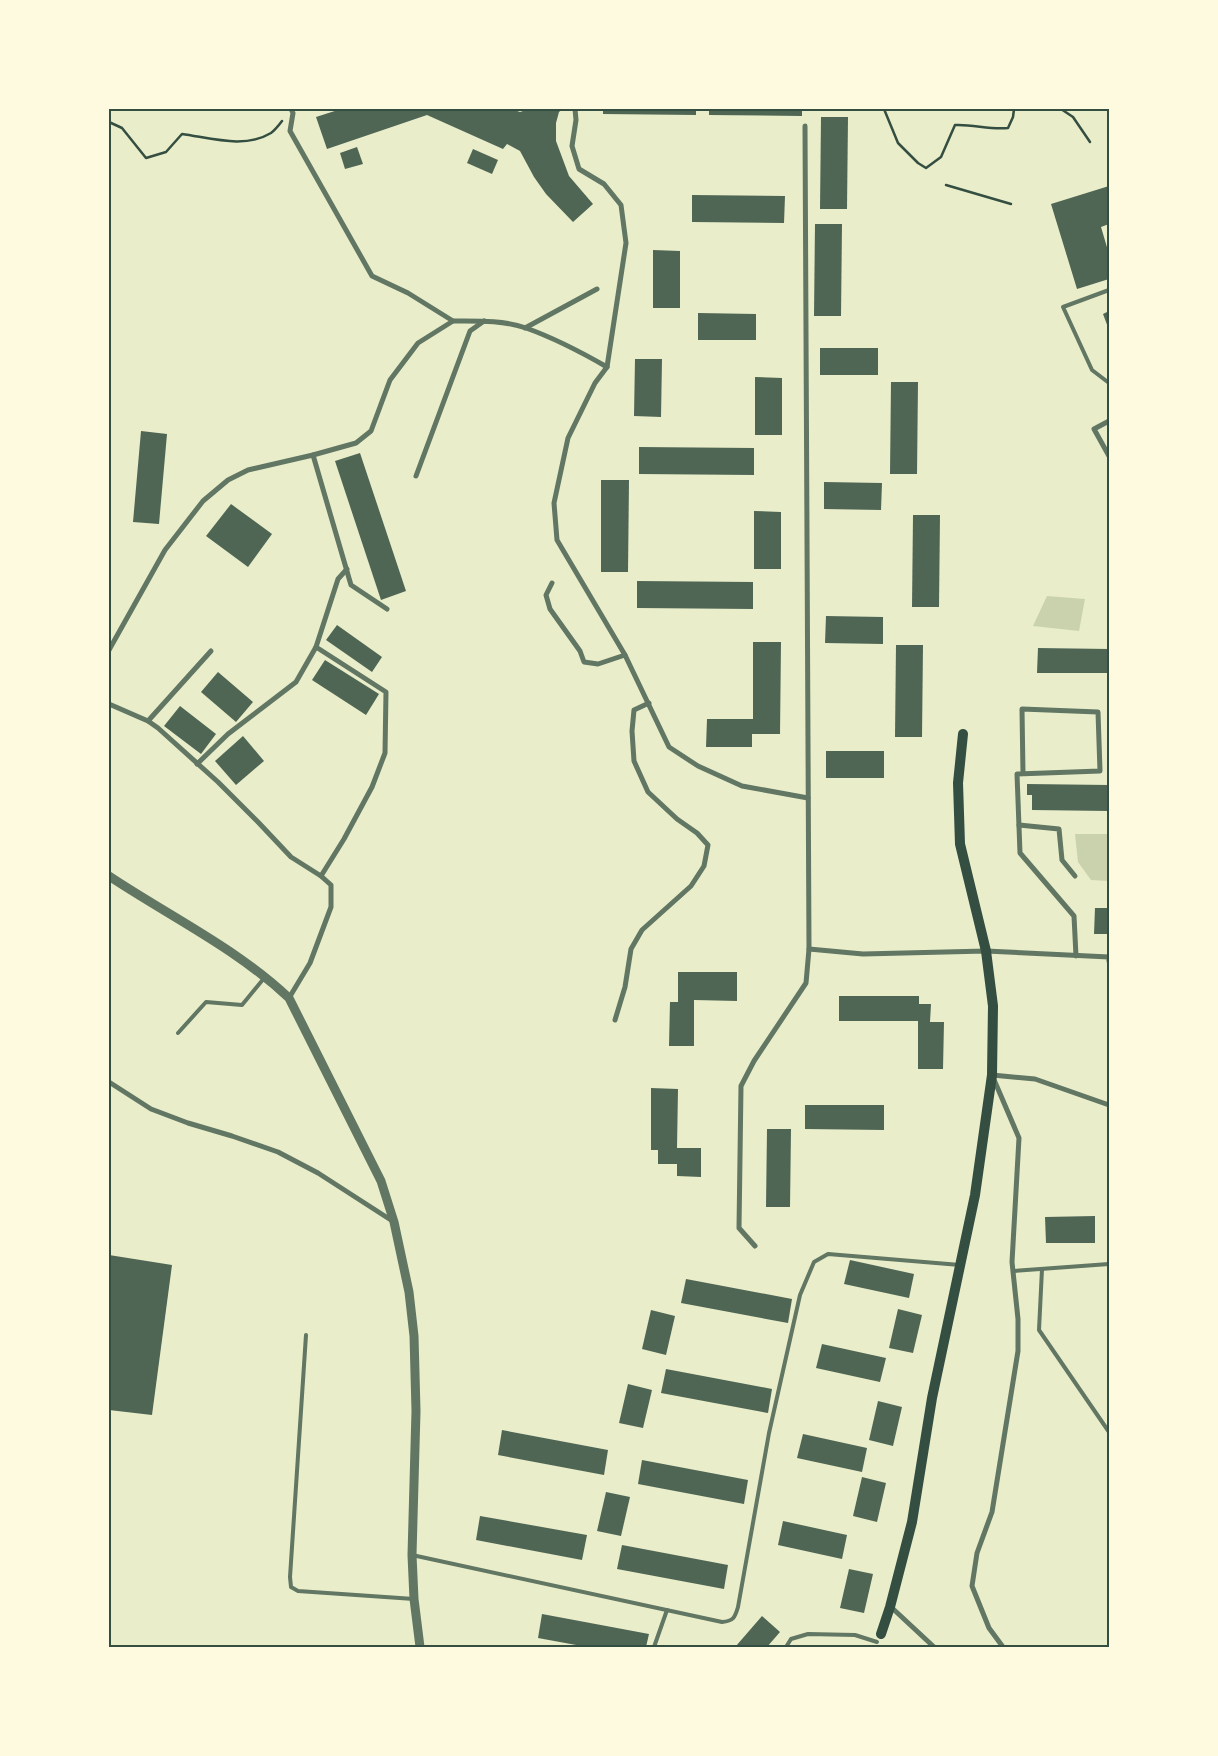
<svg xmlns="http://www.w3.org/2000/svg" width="1218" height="1756" viewBox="0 0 1218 1756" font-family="Overpass,sans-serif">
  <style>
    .green { fill: #cad2ad }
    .building { fill: #4f6655 }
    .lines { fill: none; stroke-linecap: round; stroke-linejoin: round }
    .path { stroke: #344e41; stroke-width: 2.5 }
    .service { stroke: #617663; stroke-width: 4 }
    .minor { stroke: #617663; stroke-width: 5 }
    .tertiary { stroke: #617663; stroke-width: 9 }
    .secondary { stroke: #344e41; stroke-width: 10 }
    .neatline { fill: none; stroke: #344e41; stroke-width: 2 }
  </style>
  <rect width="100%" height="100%" fill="#e9edc9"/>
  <!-- green -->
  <g class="green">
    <path d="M1047 596 1085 599 1079 631 1033 626Z"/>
    <path d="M1075 834H1109V881L1091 880 1078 862Z"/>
  </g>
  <!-- building -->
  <g class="building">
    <path d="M341 109H512L520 112 526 110 525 109H563L559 112 556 123V141L569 176 593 204 573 222 546 194 534 177 520 151 507 144 503 149 427 115 327 149 316 117Z"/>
    <path d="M603 109H696V115L603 114Z"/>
    <path d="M709 109H802V116L709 115Z"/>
    <path d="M821 117H848L847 209H820Z"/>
    <path d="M357 147 363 164 345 169 340 153Z"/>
    <path d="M473 149 498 160 492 174 467 163Z"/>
    <path d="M1109 186V224L1101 227 1109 254V279L1077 289 1051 204Z"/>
    <path d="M692 195 785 196 784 223 692 222Z"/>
    <path d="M815 224H842L841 316H814Z"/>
    <path d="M653 250 680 251V308H653Z"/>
    <path d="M1109 311V330L1103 314Z"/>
    <path d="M698 313 756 314V340H698Z"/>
    <rect x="820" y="348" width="58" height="27"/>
    <path d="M635 359H662L661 417 634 416Z"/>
    <path d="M755 377 782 378V435H755Z"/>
    <path d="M891 382H918L917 474H890Z"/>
    <path d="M141 431 167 434 159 524 133 522Z"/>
    <path d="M639 447 754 448V475L639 474Z"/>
    <path d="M360 453 406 591 381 600 335 461Z"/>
    <path d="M601 480H629L628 572H601Z"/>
    <path d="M824 482 882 483 881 510 824 509Z"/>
    <path d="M231 504 272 534 248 567 206 536Z"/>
    <path d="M754 511 781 512V569H754Z"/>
    <path d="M913 515H940L939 607H912Z"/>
    <path d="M637 581 753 582V609L637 608Z"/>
    <path d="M826 616 883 617V644L825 643Z"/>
    <path d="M337 625 382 657 372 672 326 640Z"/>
    <path d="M753 642H781L780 734H752V747H706L707 719H753Z"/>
    <path d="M896 645H923L922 737H895Z"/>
    <path d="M1038 648 1109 649V673H1037Z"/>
    <path d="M325 660 379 694 366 715 312 680Z"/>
    <path d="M218 672 253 702 236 722 201 692Z"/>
    <path d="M180 706 216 734 201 754 164 726Z"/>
    <path d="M243 736 264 761 236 785 215 761Z"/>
    <rect x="826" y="751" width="58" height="27"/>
    <path d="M1027 784 1109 785V811L1032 810V795H1027Z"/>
    <path d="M1095 908H1109V934H1094Z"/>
    <path d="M678 972H737V1001L694 1000V1046H669L670 1002H678Z"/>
    <path d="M839 996H919V1004H931L930 1022H944L943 1069H918V1021H839Z"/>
    <path d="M651 1088 678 1089 677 1148H701V1177L677 1176V1164H658V1150H651Z"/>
    <path d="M805 1105H884V1130L805 1129Z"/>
    <path d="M767 1129H791L790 1207H766Z"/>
    <path d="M1095 1216V1243H1046L1045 1217Z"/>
    <path d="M109 1255 172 1265 152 1415 109 1410Z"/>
    <path d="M850 1260 914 1274 909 1298 844 1284Z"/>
    <path d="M686 1279 792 1299 788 1323 681 1303Z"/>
    <path d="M898 1309 922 1315 913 1353 889 1348Z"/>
    <path d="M651 1310 675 1316 666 1355 642 1349Z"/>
    <path d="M822 1344 886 1358 880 1382 816 1368Z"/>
    <path d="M666 1369 772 1389 768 1413 661 1393Z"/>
    <path d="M628 1384 652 1390 643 1428 619 1423Z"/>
    <path d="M878 1401 902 1407 893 1446 869 1440Z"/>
    <path d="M502 1430 608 1450 604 1475 498 1455Z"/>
    <path d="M803 1434 867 1448 862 1472 797 1458Z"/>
    <path d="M642 1460 748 1480 744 1504 638 1484Z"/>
    <path d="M862 1477 886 1483 877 1522 853 1516Z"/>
    <path d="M606 1492 630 1497 621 1536 597 1531Z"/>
    <path d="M480 1516 587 1535 582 1560 476 1540Z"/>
    <path d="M783 1521 847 1535 842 1559 778 1545Z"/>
    <path d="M622 1545 728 1565 724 1589 617 1569Z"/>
    <path d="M849 1569 873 1574 864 1613 840 1608Z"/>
    <path d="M542 1614 649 1634 646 1647H587L538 1638Z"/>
    <path d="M762 1616 780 1632 767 1647H737L736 1646Z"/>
  </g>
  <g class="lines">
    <!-- path -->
    <g class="path">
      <path d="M884 109 898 143 918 163 926 168 941 157 955 125C973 124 990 130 1008 128L1013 117 1014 109"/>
      <path d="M1061 109 1073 117 1090 142"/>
      <path d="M109 122 122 128 146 158 166 152 182 134C211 138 245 149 271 133 275 130 279 125 282 121"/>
      <path d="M946 185 1011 204"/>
      <path d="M1109 516V501"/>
    </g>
    <!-- service -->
    <g class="service">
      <path d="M1109 290 1063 307 1092 370 1109 383"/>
      <path d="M178 1033 206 1002 242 1005 265 977"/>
      <path d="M1042 1269 1039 1330 1109 1432"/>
      <path d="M1013 1271 1109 1264"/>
      <path d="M306 1335 290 1577 291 1587 298 1591 414 1599"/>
      <path d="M412 1555 722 1622C734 1621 735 1617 738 1607L769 1433 800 1295 814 1262 828 1254 960 1265"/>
      <path d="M654 1647 667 1610"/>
      <path d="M786 1647 791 1639 808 1634 855 1635 877 1642"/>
    </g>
    <!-- minor -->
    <g class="minor">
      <path d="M575 109 576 120 572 146 579 169 604 184 621 205 626 243 607 367 595 383 568 438 554 503 557 540 625 655 669 747 698 766 742 786 808 798"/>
      <path d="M453 321C477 321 503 320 526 328 554 338 581 352 607 367"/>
      <path d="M525 328 597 289"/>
      <path d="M1109 421 1094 429 1109 456"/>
      <path d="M313 455 351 585 387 609"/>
      <path d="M416 476 470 331 484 321"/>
      <path d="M552 583 546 595 550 609 580 651 584 662 598 664 625 655"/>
      <path d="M316 647 386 692 385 753 372 787 344 839 321 876"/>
      <path d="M109 650 165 550 203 501 228 480 248 470 313 455 356 443 371 431 390 380 418 343 453 321 408 293 372 276 290 131 293 113 291 109"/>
      <path d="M109 704 148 721 158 728 218 782 258 822 291 857 321 876 331 885V907L310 963 289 998"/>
      <path d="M148 721 211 651"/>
      <path d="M197 764 228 734 296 682 316 647 338 579 347 569"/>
      <path d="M1023 774 1022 709 1098 712 1100 771 1017 774 1020 853 1074 916 1076 956"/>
      <path d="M1019 825 1059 829 1062 860 1075 876"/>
      <path d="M809 949 863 954 986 951 1109 957V961"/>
      <path d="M615 1020 625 987 631 949 642 930 691 886 704 866 708 845 697 833 677 819 648 792 634 761 632 731 634 710 649 703"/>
      <path d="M109 1082 151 1109 188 1123 232 1136 278 1152 318 1173 394 1222"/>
      <path d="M755 1246 739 1228 741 1086 754 1061 806 983 809 949 805 126"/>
      <path d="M891 1607 934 1647"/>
      <path d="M1003 1647 989 1628 972 1586 977 1553 992 1512 1018 1351V1319L1012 1262 1019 1138 992 1075 1035 1079 1109 1105"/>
    </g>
    <!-- tertiary -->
    <path class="tertiary" d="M109 876C169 916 236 948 289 998L381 1181 394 1222 409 1292 414 1336 416 1411 412 1555 414 1599 420 1647"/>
    <!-- secondary -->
    <path class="secondary" d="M881 1634 890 1607 912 1522 932 1398 975 1195 992 1075 993 1006 986 951 960 844 958 783 963 734"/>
  </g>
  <!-- border -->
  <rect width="1218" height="1756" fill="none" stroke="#fefae0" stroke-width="220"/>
  <rect x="110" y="110" width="998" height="1536" class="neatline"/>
</svg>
